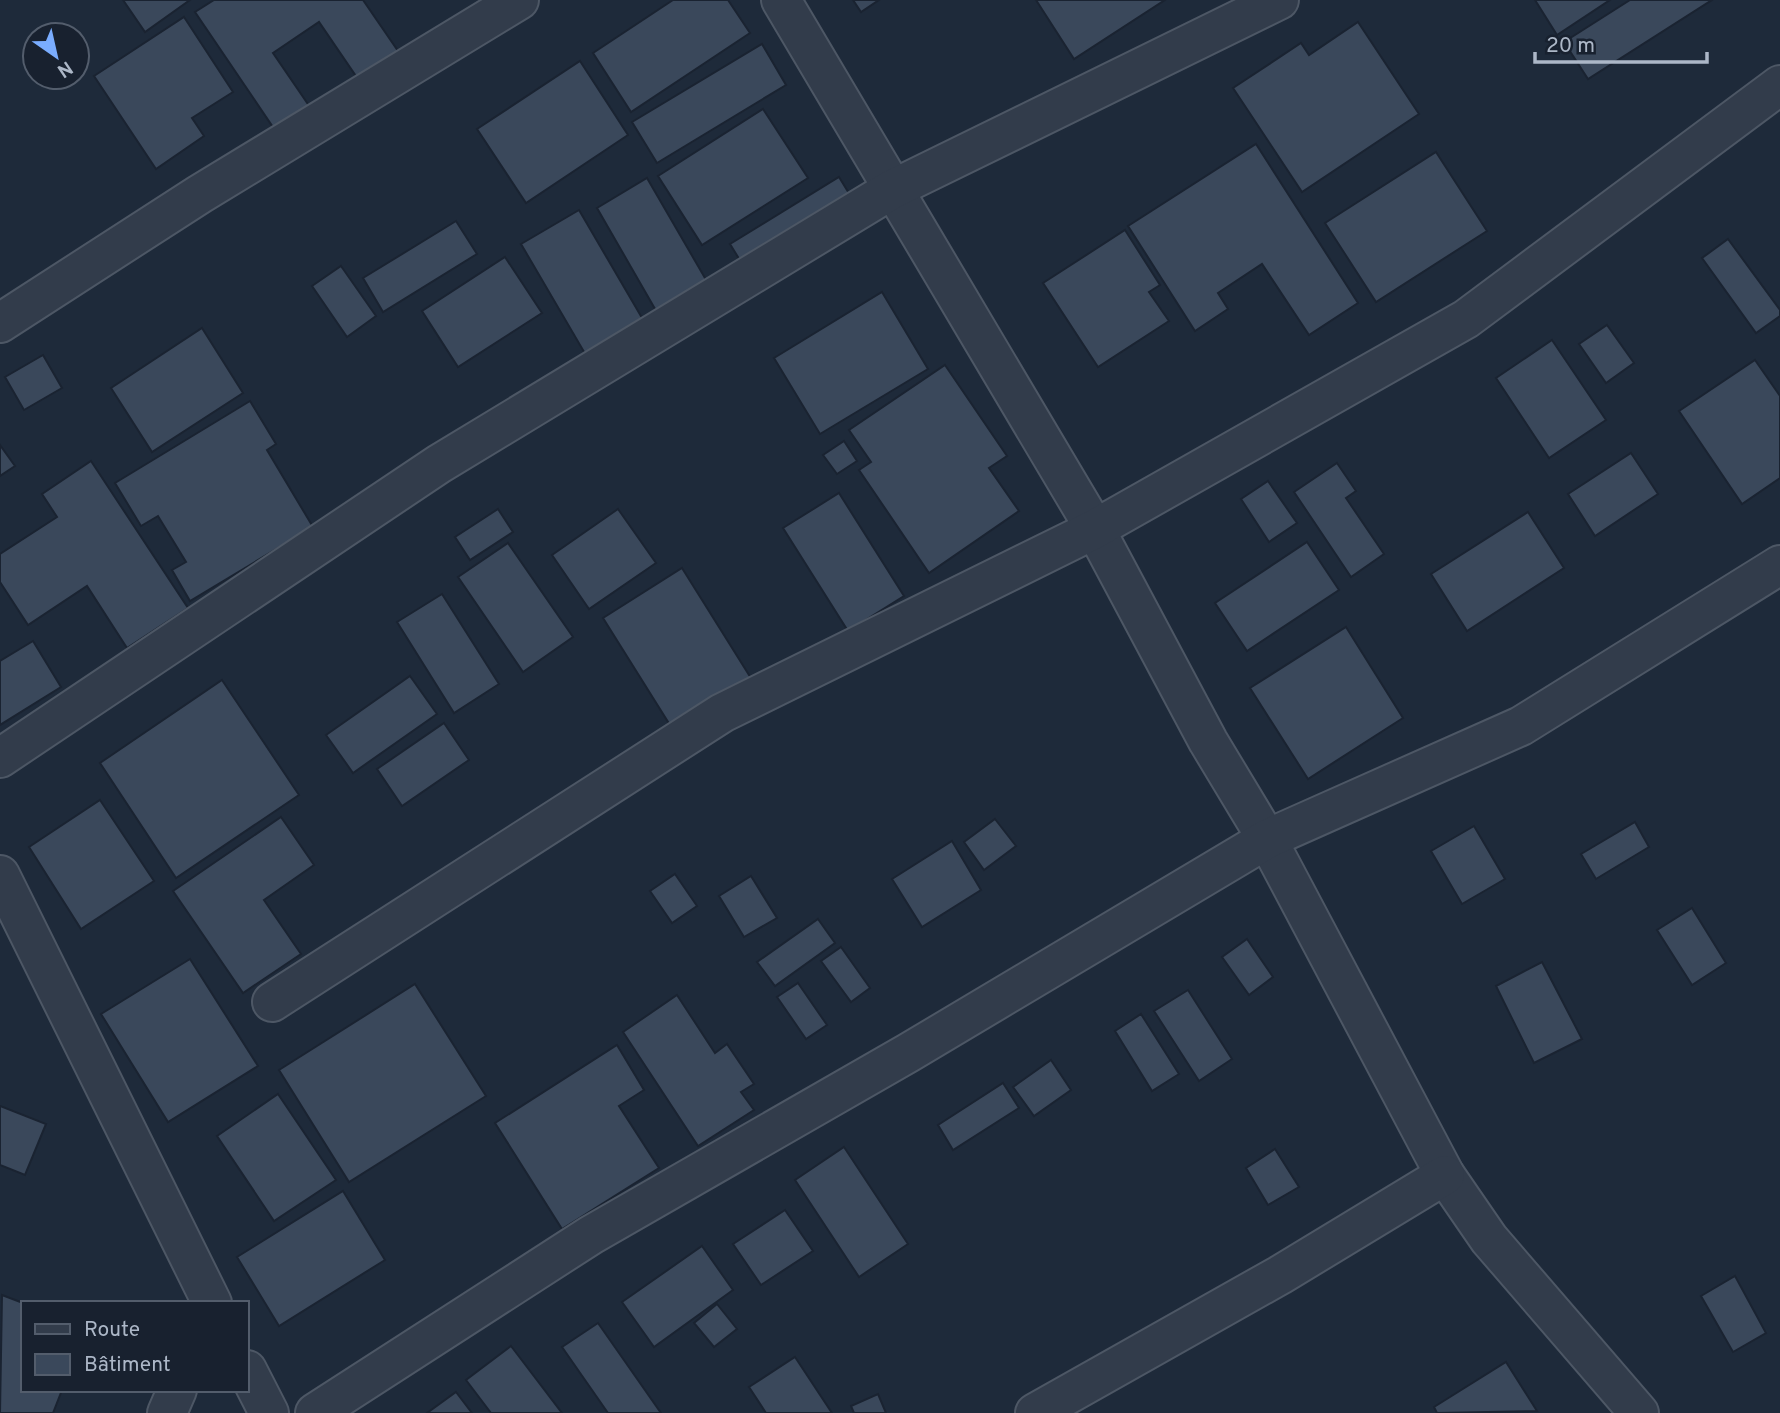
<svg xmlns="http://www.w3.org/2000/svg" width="1780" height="1413" viewBox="0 0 1780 1413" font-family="Overpass,sans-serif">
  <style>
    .building { fill: #3a485b; stroke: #1a2331; stroke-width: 2 }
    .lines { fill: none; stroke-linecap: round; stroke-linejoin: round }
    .street-casing { stroke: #4d5765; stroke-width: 42 }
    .street { stroke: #323c4b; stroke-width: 38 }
  </style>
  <rect width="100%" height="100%" fill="#1e2a3a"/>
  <!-- building -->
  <g class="building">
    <path d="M123 0H190L145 32Z"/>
    <path d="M214 0H363L398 51 358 79 319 22 273 53 314 113 279 136 195 12Z"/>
    <path d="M673 0H728L750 33 631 112 593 53Z"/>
    <path d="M853 0H879L861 12Z"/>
    <path d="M1036 0H1165L1074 59Z"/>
    <path d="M1535 0H1610L1557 35Z"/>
    <path d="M1630 0H1712L1588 79 1564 42Z"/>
    <path d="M184 17 233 92 192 118 204 136 156 169 94 76Z"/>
    <path d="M1358 22 1419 114 1302 192 1233 88 1301 43 1309 55Z"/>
    <path d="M762 44 786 85 657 163 632 122Z"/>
    <path d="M580 61 628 135 526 203 477 129Z"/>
    <path d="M763 109 808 178 702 245 658 176Z"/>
    <path d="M1256 144 1358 303 1309 335 1262 264 1218 293 1228 309 1195 331 1128 226Z"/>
    <path d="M1436 152 1487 231 1376 302 1325 223Z"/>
    <path d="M839 177 861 213 752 280 730 244Z"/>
    <path d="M647 178 716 297 666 328 597 208Z"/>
    <path d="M579 210 652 335 594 369 521 244Z"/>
    <path d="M456 221 477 254 383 312 363 278Z"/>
    <path d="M1125 230 1160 285 1149 292 1169 321 1098 367 1043 283Z"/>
    <path d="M1728 239 1780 310V316L1756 333 1702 258Z"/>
    <path d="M505 257 542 313 458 367 422 311Z"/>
    <path d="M341 266 376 316 347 337 312 286Z"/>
    <path d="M882 292 928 369 820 434 774 358Z"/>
    <path d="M1607 325 1634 363 1606 383 1579 344Z"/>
    <path d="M202 328 243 393 152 452 111 388Z"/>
    <path d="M1552 340 1606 420 1549 458 1496 378Z"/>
    <path d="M43 355 62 388 24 410 5 377Z"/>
    <path d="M1755 360 1780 396V478L1742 504 1679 411Z"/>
    <path d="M945 365 1007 456 989 468 1019 511 929 573 859 470 871 462 849 430Z"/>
    <path d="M250 401 276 444 267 450 313 527 190 601 172 570 186 562 158 516 141 526 115 483Z"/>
    <path d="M844 441 857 461 837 474 823 455Z"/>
    <path d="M0 445 15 466 0 476Z"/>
    <path d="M1631 453 1658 494 1595 536 1568 494Z"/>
    <path d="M91 461 188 608 127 648 87 586 28 625 0 582V554L57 517 42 494Z"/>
    <path d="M1337 463 1356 491 1346 498 1384 554 1351 577 1294 492Z"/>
    <path d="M1268 481 1297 523 1269 542 1241 499Z"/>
    <path d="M839 493 904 596 848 631 783 528Z"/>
    <path d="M498 509 513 532 470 560 455 537Z"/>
    <path d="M618 509 656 563 589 609 552 555Z"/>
    <path d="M1528 512 1564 568 1467 631 1431 574Z"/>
    <path d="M1307 542 1339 590 1247 651 1215 603Z"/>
    <path d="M508 543 573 637 523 672 458 577Z"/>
    <path d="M682 568 754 683 675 733 603 618Z"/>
    <path d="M442 594 499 684 454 713 397 622Z"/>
    <path d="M1346 627 1403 718 1308 779 1250 688Z"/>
    <path d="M33 641 61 687 0 725V661Z"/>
    <path d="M410 676 437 714 353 773 326 735Z"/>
    <path d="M222 680 299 795 176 878 100 763Z"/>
    <path d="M444 723 469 760 402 806 377 769Z"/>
    <path d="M100 800 154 881 81 929 29 847Z"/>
    <path d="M281 817 314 865 264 900 301 954 243 993 173 891Z"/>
    <path d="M995 819 1016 846 984 870 964 842Z"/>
    <path d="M1635 822 1649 847 1596 879 1581 854Z"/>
    <path d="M1474 826 1505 879 1462 904 1431 851Z"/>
    <path d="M952 841 981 890 922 927 892 879Z"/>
    <path d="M675 874 697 906 672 923 650 891Z"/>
    <path d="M751 876 777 918 744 937 719 896Z"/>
    <path d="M1692 908 1726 963 1692 985 1657 930Z"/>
    <path d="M818 919 835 943 775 986 757 962Z"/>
    <path d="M1247 939 1273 977 1249 995 1222 957Z"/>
    <path d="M841 947 870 988 851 1002 821 961Z"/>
    <path d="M190 959 258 1066 168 1122 101 1014Z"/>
    <path d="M1542 962 1582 1039 1534 1063 1496 986Z"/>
    <path d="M798 983 827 1025 806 1039 777 997Z"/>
    <path d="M415 984 486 1096 349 1182 279 1070Z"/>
    <path d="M1188 990 1232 1059 1199 1081 1154 1011Z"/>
    <path d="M677 995 715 1053 727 1044 754 1084 741 1092 754 1110 698 1146 623 1032Z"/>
    <path d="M1141 1014 1179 1074 1152 1091 1115 1031Z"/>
    <path d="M617 1045 644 1090 619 1106 659 1168 562 1229 495 1123Z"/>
    <path d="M1051 1060 1071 1090 1034 1116 1013 1087Z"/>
    <path d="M1003 1083 1019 1108 953 1150 938 1125Z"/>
    <path d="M278 1094 336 1180 274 1221 217 1136Z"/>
    <path d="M0 1106 46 1124 25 1175 0 1165Z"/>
    <path d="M844 1147 908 1244 859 1277 795 1180Z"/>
    <path d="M1275 1149 1299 1187 1268 1205 1246 1168Z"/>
    <path d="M343 1191 385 1260 279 1326 237 1257Z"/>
    <path d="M785 1210 813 1251 761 1285 733 1244Z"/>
    <path d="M702 1246 733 1290 654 1347 622 1302Z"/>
    <path d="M1735 1276 1766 1333 1733 1352 1701 1296Z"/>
    <path d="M2 1295 23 1303V1390H62L53 1413H0Z"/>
    <path d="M717 1304 737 1329 714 1347 694 1323Z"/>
    <path d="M598 1323 661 1413H608L562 1347Z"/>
    <path d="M511 1346 562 1413H491L466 1380Z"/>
    <path d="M795 1357 832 1413H766L749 1387Z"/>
    <path d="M1506 1362 1537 1411 1437 1413 1434 1407Z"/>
    <path d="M456 1392 472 1413H427Z"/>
    <path d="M878 1394 886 1413H854L851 1406Z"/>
  </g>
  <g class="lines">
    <!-- street casing -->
    <g class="street-casing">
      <g id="street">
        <path d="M781 0 1095 529 1208 741 1267 839 1445 1175 1489 1239 1639 1413"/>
        <path d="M0 323 200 194 519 0"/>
        <path d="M0 758 439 464 891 190 1279 0"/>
        <path d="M0 875 212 1303"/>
        <path d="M272 1002 722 713 1095 529 1466 319 1780 85"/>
        <path d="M247 1370 269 1413"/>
        <path d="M167 1413 177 1390"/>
        <path d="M315 1413 591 1235 908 1053 1267 839 1521 726 1780 565"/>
        <path d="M1035 1413 1280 1275 1445 1175"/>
      </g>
    </g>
    <!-- street -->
    <use href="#street" class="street"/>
  </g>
  <!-- legend -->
  <rect x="21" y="1301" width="228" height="91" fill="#18212f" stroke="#535d6c" stroke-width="2"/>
  <rect x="35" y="1324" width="35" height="10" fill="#323c4b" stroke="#535d6c" stroke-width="2"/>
  <text x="84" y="1336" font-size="21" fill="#acb7c7">Route</text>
  <rect x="35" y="1354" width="35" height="21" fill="#3a485b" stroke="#535d6c" stroke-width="2"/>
  <text x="84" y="1371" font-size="21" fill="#acb7c7">Bâtiment</text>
  <!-- north arrow -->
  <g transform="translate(56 56) rotate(146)"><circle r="33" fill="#18212f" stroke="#535d6c" stroke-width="2"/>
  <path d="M0-5L12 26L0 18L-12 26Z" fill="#7aadff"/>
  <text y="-10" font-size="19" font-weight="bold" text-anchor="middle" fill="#acb7c7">N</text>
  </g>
  <!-- scale -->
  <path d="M1535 52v10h172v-10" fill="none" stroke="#acb7c7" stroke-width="3.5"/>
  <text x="1546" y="52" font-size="21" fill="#acb7c7" stroke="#18212f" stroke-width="5" paint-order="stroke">20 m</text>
</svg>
